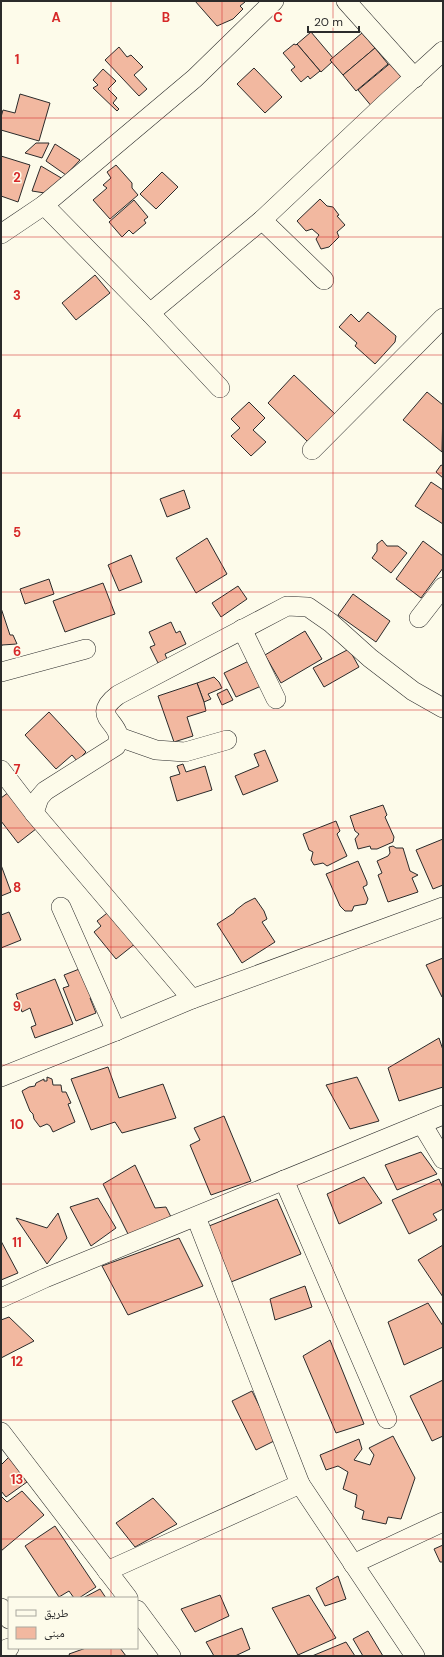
<svg xmlns="http://www.w3.org/2000/svg" width="444" height="1657" viewBox="0 0 444 1657" font-family="'DM Sans','Noto Naskh Arabic',sans-serif">
  <style>
    .building { fill: #f2b8a0; stroke: #2b2b2b }
    .lines { fill: none; stroke-linecap: round; stroke-linejoin: round }
    .minor-casing { stroke: #2b2b2b; stroke-width: 20 }
    .minor { stroke: #fdfbea; stroke-width: 19 }
    .grid { fill: none; stroke: #d62828; stroke-width: 1; stroke-opacity: 0.55 }
    .grid-label { font-size: 13px; text-anchor: middle; font-weight: bold; fill: #d62828; stroke: #fdfbea; stroke-width: 3; stroke-linejoin: round; paint-order: stroke }
  </style>
  <rect width="100%" height="100%" fill="#fdfbea"/>
  <!-- building -->
  <g class="building">
    <path d="M195 1H245V2L240 6 243 9 233 19 217 26Z"/>
    <path d="M311 32 333 58 330 60 332 62 321 72 297 44Z"/>
    <path d="M362 33 375 48 343 75 330 60Z"/>
    <path d="M294 44 296 45 297 44 320 71 310 79 308 76 301 82 291 70 295 67 283 53Z"/>
    <path d="M119 47 127 57 131 55 143 67 134 75 147 89 139 96 105 60Z"/>
    <path d="M375 48 388 64 356 91 343 75Z"/>
    <path d="M393 61 408 78 373 108 358 90Z"/>
    <path d="M254 68 282 97 265 113 237 84Z"/>
    <path d="M103 69 116 81 108 89 117 98 113 103 119 109 117 111 93 88 98 85 93 80Z"/>
    <path d="M20 94 50 103 39 141 1 130V117L3 110 15 113Z"/>
    <path d="M36 143H49L42 158 25 153Z"/>
    <path d="M55 144 80 160 66 175 46 161Z"/>
    <path d="M1 156 30 165 18 202 1 196Z"/>
    <path d="M116 165 132 183V188L138 195 110 219 93 200 107 188 103 185 111 178 107 172Z"/>
    <path d="M41 166 63 179 51 194 32 191Z"/>
    <path d="M162 172 178 187 156 209 140 194Z"/>
    <path d="M320 199 327 206 333 207 339 215 337 216 345 225 337 232 339 237 329 247 321 249 316 239 319 235 312 229 306 231 297 221Z"/>
    <path d="M134 200 148 217 144 220 146 223 133 234 129 230 122 237 109 222Z"/>
    <path d="M95 275 110 293 76 320 62 303Z"/>
    <path d="M368 312 396 336 395 342 375 364 355 346 357 343 339 327 351 314 359 322Z"/>
    <path d="M294 375 335 414 308 442 268 403Z"/>
    <path d="M427 392 443 405 442 452 403 420Z"/>
    <path d="M249 402 265 418 253 430 266 442 251 456 231 436 240 428 231 419Z"/>
    <path d="M441 465 443 466V478L436 472Z"/>
    <path d="M431 482 443 490V524L415 506Z"/>
    <path d="M184 490 190 508 167 517 160 499Z"/>
    <path d="M207 538 227 574 196 593 176 558Z"/>
    <path d="M382 540 387 546H398L407 553 391 573 372 558 377 551V544Z"/>
    <path d="M423 541 443 556V568L421 598 396 579Z"/>
    <path d="M131 555 142 582 119 591 108 565Z"/>
    <path d="M49 579 54 594 25 604 20 589Z"/>
    <path d="M103 583 115 614 65 632 53 601Z"/>
    <path d="M238 586 247 599 221 617 212 603Z"/>
    <path d="M353 594 390 621 376 642 338 615Z"/>
    <path d="M1 608 10 635H13L17 644 2 645 1 648Z"/>
    <path d="M171 622 176 633 180 631 186 644 165 654 167 659 158 663 150 647 155 645 149 632Z"/>
    <path d="M305 631 322 659 281 683 265 655Z"/>
    <path d="M349 649 359 667 324 687 313 668Z"/>
    <path d="M255 658 268 683 236 697 224 673Z"/>
    <path d="M214 677 219 682 222 688 208 694 211 699 204 702 197 683Z"/>
    <path d="M197 683 204 702 206 711 187 717 193 736 174 742 158 696Z"/>
    <path d="M227 689 233 700 222 705 217 694Z"/>
    <path d="M49 712 86 752 77 761 72 755 56 769 25 735Z"/>
    <path d="M265 750 278 781 243 795 235 776 259 766 254 754Z"/>
    <path d="M183 764 186 772 205 766 212 790 177 801 170 777 180 774 177 766Z"/>
    <path d="M13 789 41 825 18 843 1 821V798Z"/>
    <path d="M383 805 387 815 385 817 394 837 393 842 377 849H371L370 846 358 849 355 839 359 834 355 831 350 816Z"/>
    <path d="M336 821 340 831 337 834 347 856 327 866 323 863 314 865 311 860 313 852 309 850 303 834Z"/>
    <path d="M443 839V885L433 889 416 850Z"/>
    <path d="M393 846 396 848H403L410 871 418 875 412 878 418 892 388 902 378 875 382 873 377 861 388 856 390 853 389 847Z"/>
    <path d="M358 861 367 882V885L363 887 368 899 366 904 354 906 352 911H345L340 906 326 874Z"/>
    <path d="M1 865 11 892 1 896Z"/>
    <path d="M255 898 264 911 267 919 262 922 275 942 242 963 217 924 234 913 236 910 245 903Z"/>
    <path d="M111 910 136 943 116 959 94 932 101 926 97 921Z"/>
    <path d="M9 912 21 940 1 948V915Z"/>
    <path d="M443 958V997H442L426 965Z"/>
    <path d="M87 966 98 994 90 998 96 1013 76 1021 63 988 69 986 64 975Z"/>
    <path d="M55 979 73 1024 35 1038 31 1027 36 1025 30 1008 22 1012 16 994Z"/>
    <path d="M439 1038 443 1050V1087L399 1101 388 1068Z"/>
    <path d="M108 1067 119 1098 163 1084 176 1118 122 1133 115 1122 91 1130 71 1079Z"/>
    <path d="M47 1077 52 1079 53 1085H61L62 1092H66L71 1103 68 1104 75 1122 53 1132 50 1126 47 1124 40 1127 34 1119 33 1114 30 1111 22 1091 29 1087 35 1086 36 1083 44 1079V1081H47Z"/>
    <path d="M357 1077 379 1121 350 1129 326 1085Z"/>
    <path d="M224 1116 251 1181 211 1195 190 1145 200 1140 194 1128Z"/>
    <path d="M421 1152 437 1174 397 1190 385 1165Z"/>
    <path d="M135 1165 155 1208 166 1207 172 1219 129 1236 103 1184Z"/>
    <path d="M364 1177 382 1203 339 1224 327 1194Z"/>
    <path d="M439 1179 443 1188V1209L433 1214 437 1220 409 1234 392 1200Z"/>
    <path d="M98 1198 116 1228 91 1246 70 1207Z"/>
    <path d="M277 1199 301 1254 231 1282 209 1226Z"/>
    <path d="M58 1213 67 1238 47 1264 16 1218 47 1228Z"/>
    <path d="M179 1238 203 1286 128 1315 102 1266Z"/>
    <path d="M1 1241 18 1273 1 1280Z"/>
    <path d="M443 1245V1297L418 1260Z"/>
    <path d="M305 1286 312 1307 275 1320 270 1299Z"/>
    <path d="M428 1303 443 1326V1347L404 1365 388 1322Z"/>
    <path d="M9 1317 34 1341 1 1358V1320Z"/>
    <path d="M330 1340 364 1424 336 1433 303 1356Z"/>
    <path d="M443 1380V1436L432 1441 410 1396Z"/>
    <path d="M252 1391 276 1440 256 1450 232 1401Z"/>
    <path d="M393 1436 415 1478 401 1519 388 1517 386 1524 362 1519 364 1511 355 1507 357 1495 343 1489 348 1472 338 1466 326 1470 320 1455 359 1439 362 1449 354 1460 370 1465 374 1455 369 1448Z"/>
    <path d="M9 1457 27 1482 6 1497 1 1491V1465Z"/>
    <path d="M22 1491 44 1515 1 1551V1496L7 1502Z"/>
    <path d="M153 1498 177 1524 135 1547 116 1523Z"/>
    <path d="M55 1526 96 1587 79 1598H74L69 1591 59 1597 25 1546Z"/>
    <path d="M443 1545V1562H440L434 1549Z"/>
    <path d="M338 1576 346 1599 325 1606 316 1588Z"/>
    <path d="M100 1589 106 1598H83Z"/>
    <path d="M220 1595 229 1616 195 1632 181 1609Z"/>
    <path d="M309 1595 336 1638 298 1655 272 1608Z"/>
    <path d="M242 1628 250 1649 235 1656H214L206 1642Z"/>
    <path d="M368 1631 383 1656H363L353 1639Z"/>
    <path d="M346 1642 355 1656H312Z"/>
    <path d="M86 1648H120L126 1656H70L69 1654Z"/>
  </g>
  <g class="lines">
    <!-- minor casing -->
    <g class="minor-casing">
      <g id="minor">
        <path d="M346 1 415 78"/>
        <path d="M44 205 150 313 220 388"/>
        <path d="M262 220 324 280"/>
        <path d="M1 234 44 205 195 78 274 1"/>
        <path d="M150 313 262 220 385 104 443 51"/>
        <path d="M312 450 443 318"/>
        <path d="M419 618 443 587"/>
        <path d="M242 629 276 699"/>
        <path d="M1 672 86 649"/>
        <path d="M119 737 156 750 185 752 227 740"/>
        <path d="M1 770 34 813"/>
        <path d="M61 907 116 1031"/>
        <path d="M192 999 34 813 39 798 45 791 116 746C128 722 86 719 118 695L287 606 308 607 331 623 370 658 413 691 443 708"/>
        <path d="M1 1077 116 1031 192 999 443 907"/>
        <path d="M422 1124 443 1159"/>
        <path d="M284 1180 387 1419"/>
        <path d="M1 1298 45 1278 443 1115"/>
        <path d="M1 1432 128 1598"/>
        <path d="M300 1484 415 1656"/>
        <path d="M353 1564 443 1522"/>
        <path d="M107 1571 300 1484 196 1217"/>
        <path d="M1 1608 9 1619"/>
        <path d="M137 1610 171 1656"/>
        <path d="M1 1651 9 1648"/>
      </g>
    </g>
    <!-- minor -->
    <use href="#minor" class="minor"/>
  </g>
  <!-- grid -->
  <path class="grid" d="M111 1V1598M222 1V1656M333 1V1656M1 118H443M1 237H443M1 355H443M1 473H443M1 592H443M1 710H443M1 828H443M1 947H443M1 1065H443M1 1184H443M1 1302H443M1 1420H443M1 1539H443M111 1648V1656"/>
  <g class="grid-label">
    <text x="56" y="22">A</text>
    <text x="166" y="22">B</text>
    <text x="278" y="22">C</text>
    <text x="17" y="64">1</text>
    <text x="17" y="182">2</text>
    <text x="17" y="300">3</text>
    <text x="17" y="419">4</text>
    <text x="17" y="537">5</text>
    <text x="17" y="656">6</text>
    <text x="17" y="774">7</text>
    <text x="17" y="892">8</text>
    <text x="17" y="1011">9</text>
    <text x="17" y="1129">10</text>
    <text x="17" y="1247">11</text>
    <text x="17" y="1366">12</text>
    <text x="17" y="1484">13</text>
  </g>
  <!-- border -->
  <rect width="444" height="1657" fill="none" stroke="#2b2b2b" stroke-width="4"/>
  <!-- legend -->
  <rect x="8" y="1597" width="130" height="52" fill="#fdfbea" stroke="#a9a89e"/>
  <rect x="16" y="1610" width="20" height="6" fill="#fdfbea" stroke="#a9a89e"/>
  <text x="44" y="1617" font-size="12" fill="#2b2b2b">طريق</text>
  <rect x="16" y="1627" width="20" height="12" fill="#f2b8a0" stroke="#a9a89e"/>
  <text x="44" y="1637" font-size="12" fill="#2b2b2b">مبنى</text>
  <!-- scale -->
  <path d="M308 26v6h51v-6" fill="none" stroke="#2b2b2b" stroke-width="2"/>
  <text x="314" y="26" font-size="12" fill="#2b2b2b" stroke="#fdfbea" stroke-width="3" paint-order="stroke">20 m</text>
</svg>
